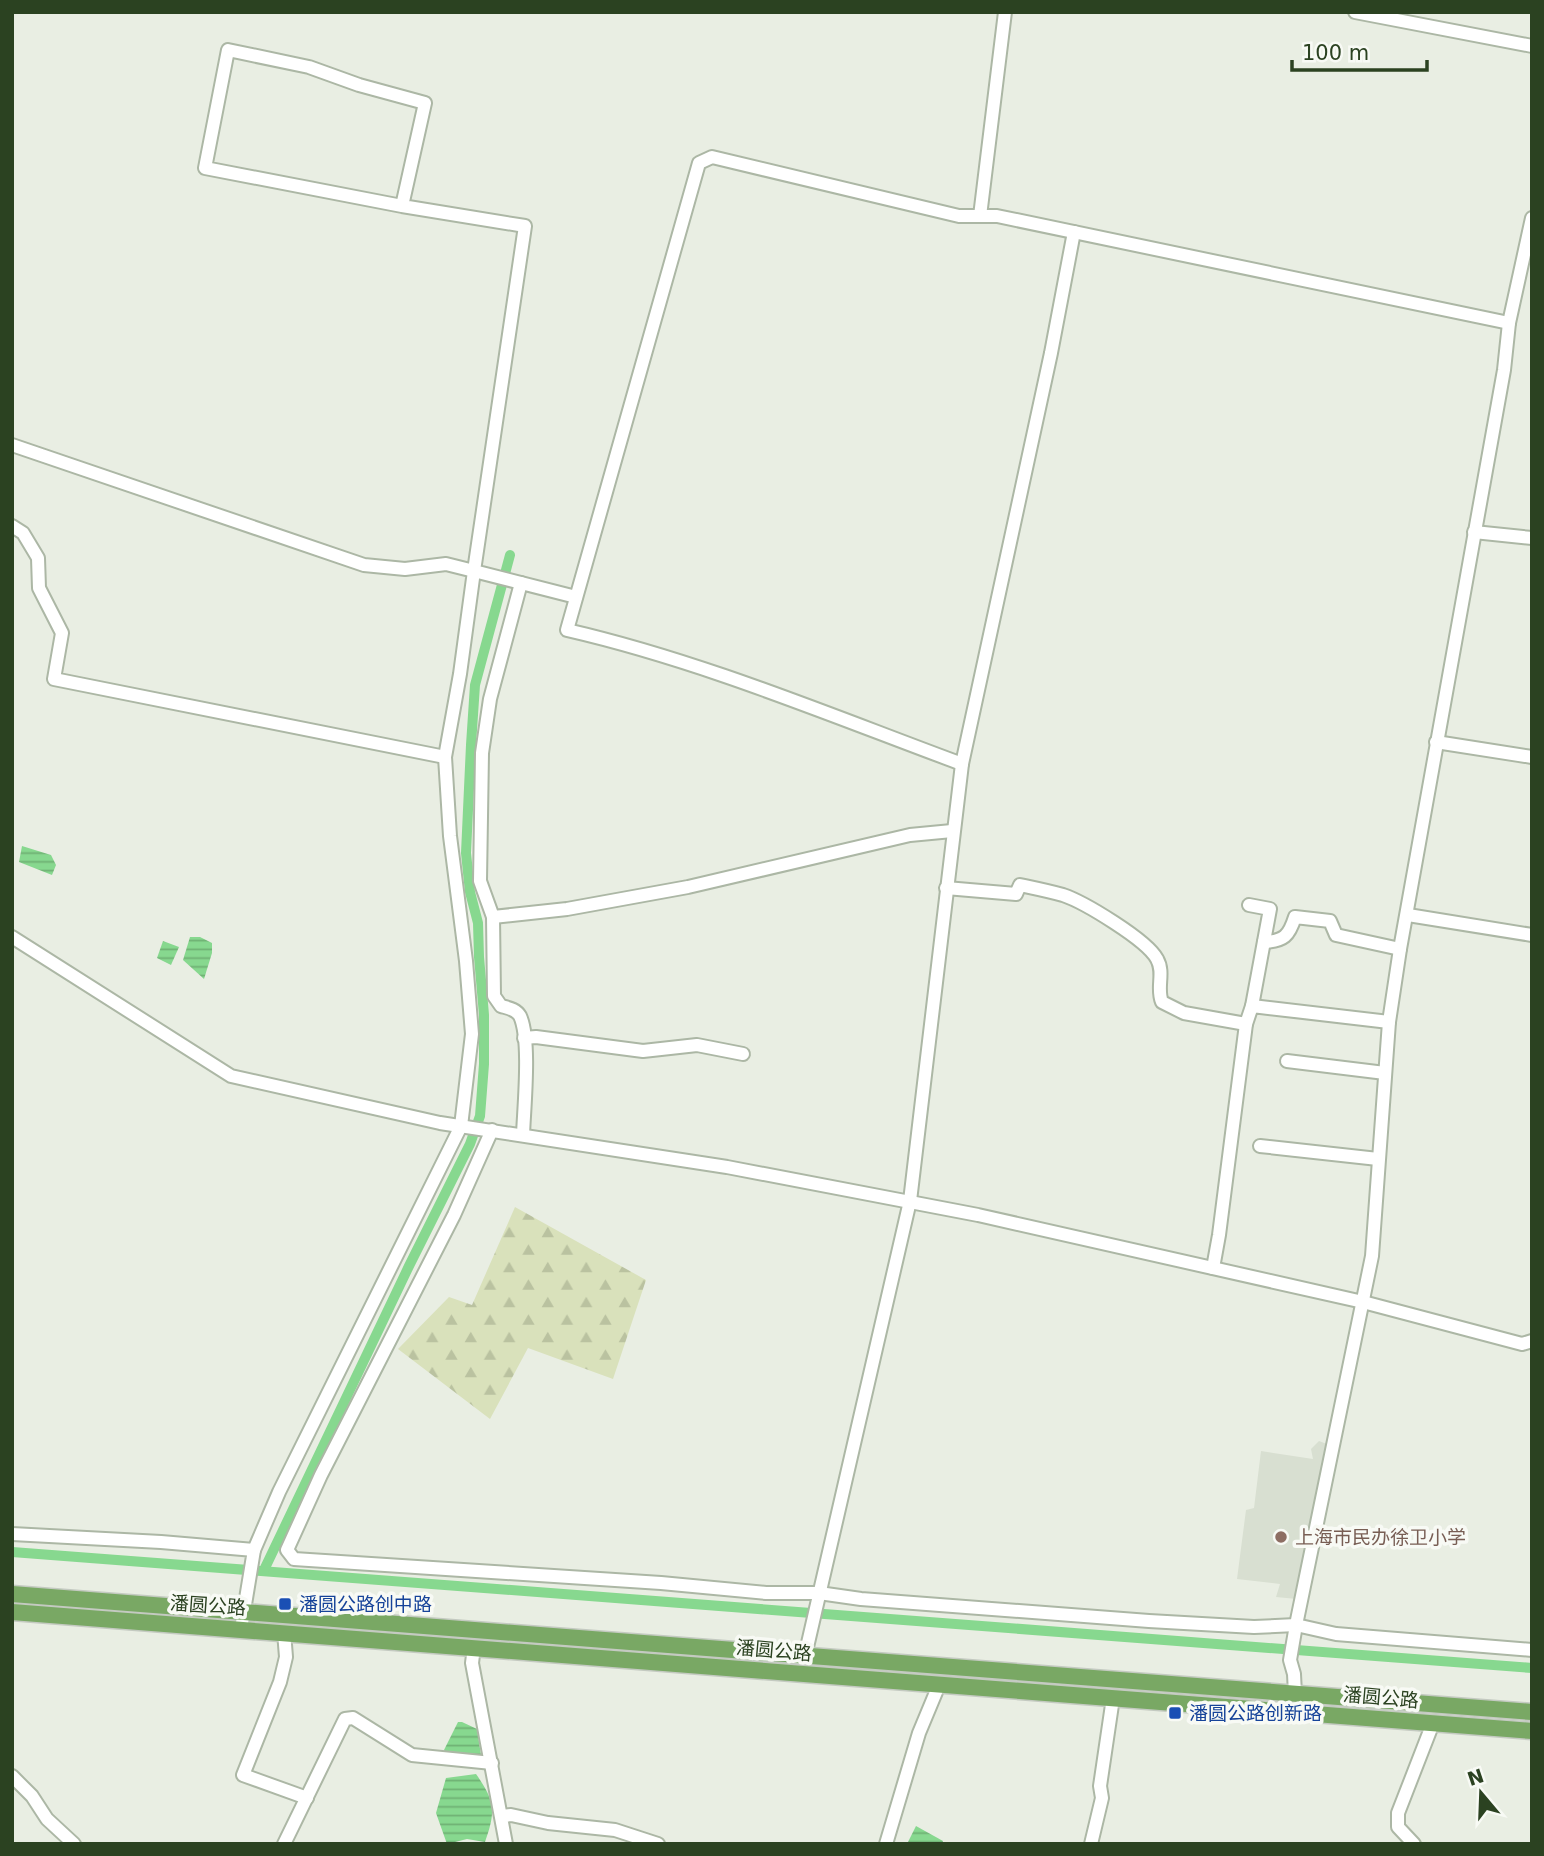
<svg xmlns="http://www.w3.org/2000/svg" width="1544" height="1856" viewBox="0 0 1544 1856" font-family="'DejaVu Sans','Noto Sans SC',sans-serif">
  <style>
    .built { fill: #d8dfd1 }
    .forest { fill: url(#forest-firs) }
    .water { fill: url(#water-rules) }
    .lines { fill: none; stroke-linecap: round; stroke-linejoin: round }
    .canal { stroke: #87d88f; stroke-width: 10 }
    .minor-casing { stroke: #acb7a5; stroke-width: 16 }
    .major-casing { stroke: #c4cac1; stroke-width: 19 }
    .minor { stroke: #fff; stroke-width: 12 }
    .major { stroke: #79a864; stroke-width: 16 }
    .education-dot { fill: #8d6e63; stroke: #f8faf5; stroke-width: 2.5 }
    .transit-dot { fill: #1a4fb4; stroke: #f8faf5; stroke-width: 2.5 }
    .labels { text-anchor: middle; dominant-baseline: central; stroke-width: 7; stroke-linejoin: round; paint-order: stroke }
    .education-label { font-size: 19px; fill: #785e54; stroke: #f8faf5; text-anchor: start }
    .transit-label { font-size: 19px; fill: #164399; stroke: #f8faf5; text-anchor: start }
    .street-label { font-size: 19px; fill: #2b4221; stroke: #f8faf5 }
  </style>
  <defs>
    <pattern id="forest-firs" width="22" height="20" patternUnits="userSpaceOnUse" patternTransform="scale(1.75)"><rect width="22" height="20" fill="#d9e1bb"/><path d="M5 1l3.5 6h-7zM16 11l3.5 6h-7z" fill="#bac2a0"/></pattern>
    <pattern id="water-rules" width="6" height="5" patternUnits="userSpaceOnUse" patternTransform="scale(1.75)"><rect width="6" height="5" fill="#87d88f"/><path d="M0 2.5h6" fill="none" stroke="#6fb174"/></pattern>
  </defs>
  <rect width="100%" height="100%" fill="#e9eee3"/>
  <!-- built -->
  <path class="built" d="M1319 1441 1340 1449 1307 1600 1276 1597 1280 1584 1237 1579 1246 1510 1254 1508 1261 1451 1313 1459 1311 1449Z"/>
  <!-- forest -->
  <path class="forest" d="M515 1207 646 1280 613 1379 528 1348 490 1419 398 1349 449 1297 472 1305Z"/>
  <!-- water -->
  <g class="water">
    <path d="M22 846 51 855 56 865 52 875 19 862Z"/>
    <path d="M190 937H200L212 943V953L204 979 183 960Z"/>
    <path d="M163 941 179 947 171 965 157 958Z"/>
    <path d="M458 1722H462L477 1729 481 1755H446L444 1750Z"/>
    <path d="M476 1774C495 1801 496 1811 485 1842L467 1839 447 1844 436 1813 446 1778Z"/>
    <path d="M916 1826 943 1841 942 1844H910L908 1842Z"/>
  </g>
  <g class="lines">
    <!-- canal -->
    <g class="canal">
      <path d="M12 1552 1532 1668"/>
      <path d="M264 1570 409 1266 470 1144 480 1116 484 1064V1015L479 957 478 923 470 892 466 853 471 745 475 685 510 555"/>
    </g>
    <!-- minor casing -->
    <g class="minor-casing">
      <g id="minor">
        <path d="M1355 12 1532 46"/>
        <path d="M402 206 425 103 359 85 309 67 228 50 205 168 402 206 525 226 474 571 576 597"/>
        <path d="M980 216 1005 12"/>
        <path d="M12 445 364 565 405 569 446 564 474 571 460 674 445 757 450 836 466 961 472 1034 461 1126 279 1492 254 1550"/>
        <path d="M12 526 23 533 38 558 39 588 62 633 54 679 445 757"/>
        <path d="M1474 532 1532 538"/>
        <path d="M521 583 490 699 482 753 480 881 493 917 494 996 501 1006C508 1008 516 1009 520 1016 531 1040 524 1107 523 1135"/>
        <path d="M1436 742 1532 757"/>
        <path d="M962 764C832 716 702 661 567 630L699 163 712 157 959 216H997L1509 323"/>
        <path d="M946 888 1016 894 1020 885C1034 888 1049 891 1063 895 1084 902 1147 940 1157 959 1165 973 1156 988 1162 1002L1184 1013 1246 1024"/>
        <path d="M1249 905 1270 909 1252 1006"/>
        <path d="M1408 915 1532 935"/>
        <path d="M493 917 567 909 688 887 910 835 952 831"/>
        <path d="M12 937 231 1076 440 1123 727 1167 978 1215 1363 1302 1522 1344 1532 1341"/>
        <path d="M1264 942C1284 941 1289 936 1295 917L1330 921 1336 935 1400 949"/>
        <path d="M524 1038 536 1037 643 1051 697 1045 743 1054"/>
        <path d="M1287 1061 1385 1073"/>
        <path d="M492 1130 454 1215 321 1475 287 1550 294 1559 661 1583 766 1593H819L861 1599 1149 1621 1254 1627 1296 1625 1336 1634 1532 1650"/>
        <path d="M1260 1146 1378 1159"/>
        <path d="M1213 1268 1219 1235 1246 1024 1252 1006 1389 1022"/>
        <path d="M12 1534 161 1542 254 1550 241 1629"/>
        <path d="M284 1632 286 1657 280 1682 243 1775 307 1798"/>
        <path d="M474 1647 472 1663 506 1844"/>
        <path d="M805 1656 910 1201 962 764 1051 353 1074 232"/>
        <path d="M1295 1694 1294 1674 1290 1660 1296 1625 1372 1256 1389 1022 1400 949 1504 370 1509 323 1532 218"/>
        <path d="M12 1776 32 1796 47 1819 74 1844"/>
        <path d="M502 1816 511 1815 548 1823 615 1830 658 1844"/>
        <path d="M284 1844 345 1719 353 1718 412 1755 492 1763"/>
        <path d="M886 1844 919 1733 939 1685"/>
        <path d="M1091 1844 1102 1798 1100 1786 1113 1698"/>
        <path d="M1414 1844 1398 1827V1813L1433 1723"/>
      </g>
    </g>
    <!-- major casing -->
    <g class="major-casing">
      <g id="major">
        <path d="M12 1594 1532 1712"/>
        <path d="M12 1612 1532 1731"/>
      </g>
    </g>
    <!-- minor -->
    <use href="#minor" class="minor"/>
    <!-- major -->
    <use href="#major" class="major"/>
  </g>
  <!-- markers -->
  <circle class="education-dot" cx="1281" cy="1537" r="7"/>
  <g class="transit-dot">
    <rect x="278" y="1597" width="14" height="14" rx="3.5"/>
    <rect x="1168" y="1706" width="14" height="14" rx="3.5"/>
  </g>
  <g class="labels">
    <!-- education labels -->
    <g class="education-label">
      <text x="1295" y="1537">上海市民办徐卫小学</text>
    </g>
    <!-- transit labels -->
    <g class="transit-label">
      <text x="299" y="1604">潘圆公路创中路</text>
      <text x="1189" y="1713">潘圆公路创新路</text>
    </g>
    <!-- street labels -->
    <g class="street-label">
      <text transform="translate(208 1605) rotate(4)">潘圆公路</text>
      <text transform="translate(774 1650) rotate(5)">潘圆公路</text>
      <text transform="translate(1381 1697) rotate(5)">潘圆公路</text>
    </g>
  </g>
  <!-- border -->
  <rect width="1544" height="1856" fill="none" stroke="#2b4221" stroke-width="28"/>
  <!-- north arrow -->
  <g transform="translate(1481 1793) rotate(341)" stroke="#f8faf5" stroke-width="5" paint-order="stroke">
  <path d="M0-5L12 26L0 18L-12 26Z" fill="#2b4221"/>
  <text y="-10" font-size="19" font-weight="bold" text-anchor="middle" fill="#2b4221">N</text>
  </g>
  <!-- scale -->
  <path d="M1292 60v10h135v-10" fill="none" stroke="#2b4221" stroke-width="3.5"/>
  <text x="1302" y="60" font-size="21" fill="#2b4221" stroke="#f8faf5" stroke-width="5" paint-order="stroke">100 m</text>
</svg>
